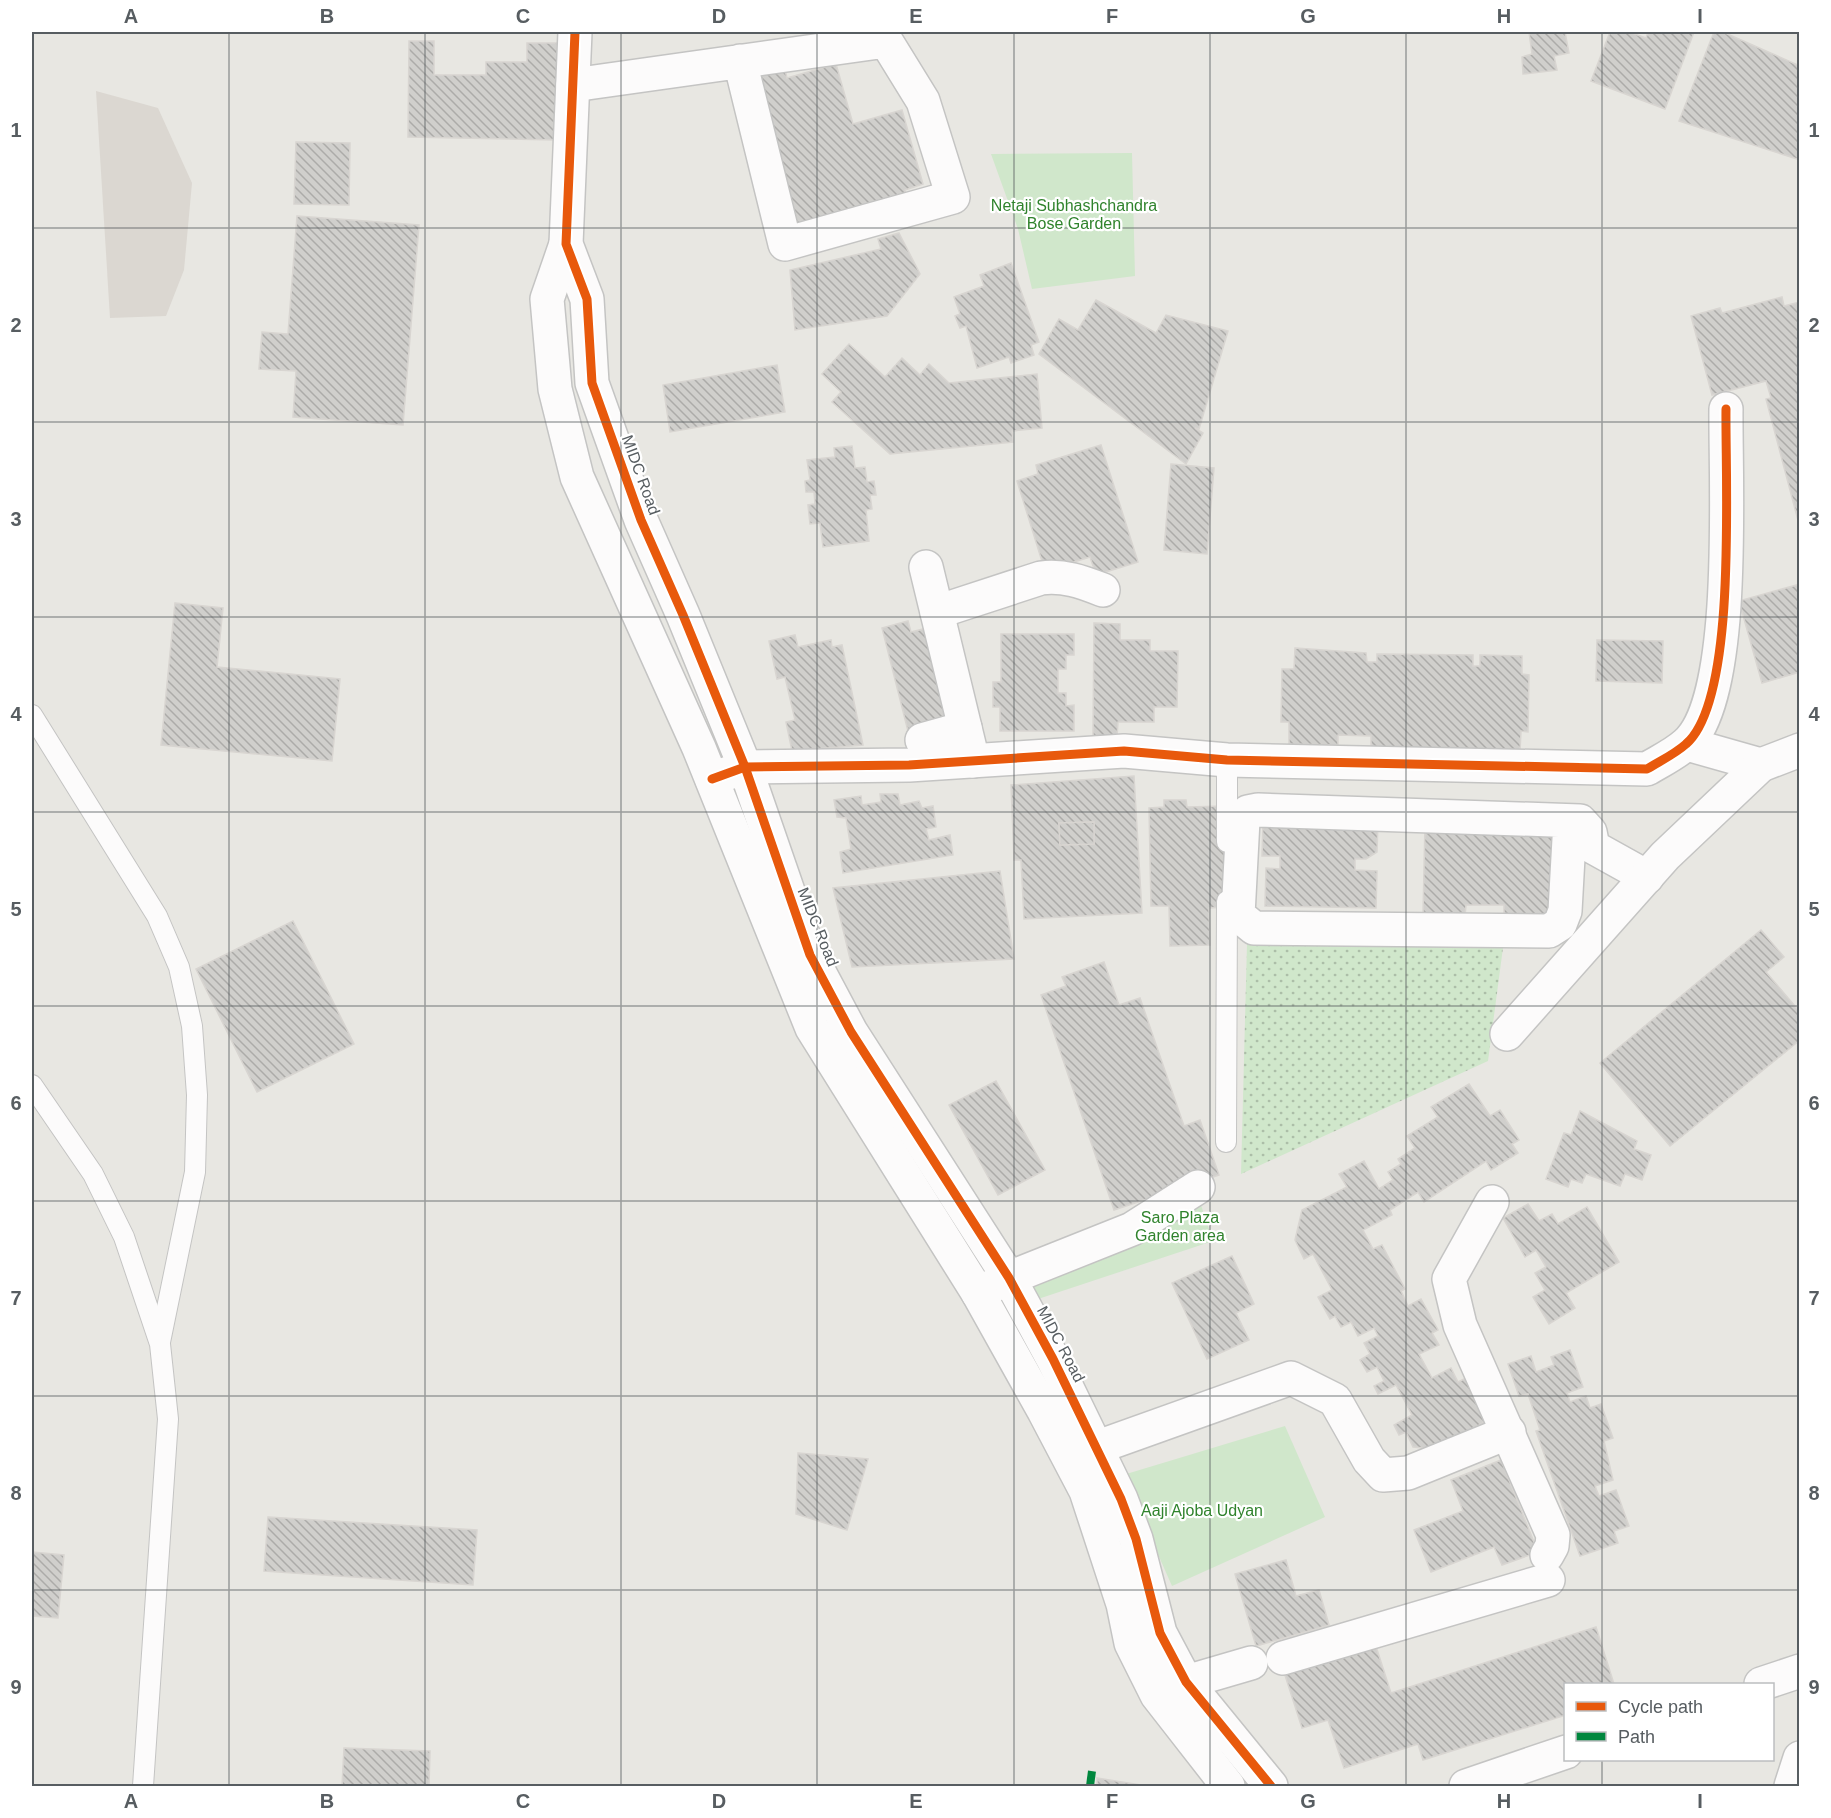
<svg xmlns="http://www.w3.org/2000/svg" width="1831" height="1818" viewBox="0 0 1831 1818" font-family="Helvetica,sans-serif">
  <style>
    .education { fill: #dbd7d1 }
    .grass { fill: url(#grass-dots) }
    .green { fill: #d0e7cb }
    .building { fill: url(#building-back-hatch); stroke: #d8d5d1; stroke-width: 1.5; fill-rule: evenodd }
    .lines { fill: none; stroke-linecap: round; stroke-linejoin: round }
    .service-casing { stroke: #c4c4c3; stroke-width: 22 }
    .minor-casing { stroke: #c4c4c3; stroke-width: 36 }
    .tertiary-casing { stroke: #c4c4c3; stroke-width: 36 }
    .service { stroke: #fcfbfb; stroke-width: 20 }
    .minor { stroke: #fcfbfb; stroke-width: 33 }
    .tertiary { stroke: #fcfbfb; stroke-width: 33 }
    .quiet { stroke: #00873e; stroke-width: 8; stroke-dasharray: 15 8; stroke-linecap: butt }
    .cycleway-casing { stroke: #fff; stroke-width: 13 }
    .cycleway { stroke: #e8590c; stroke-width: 9 }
    .grid { fill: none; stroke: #575d61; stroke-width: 1.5; stroke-opacity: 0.55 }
    .labels { text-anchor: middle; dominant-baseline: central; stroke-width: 4.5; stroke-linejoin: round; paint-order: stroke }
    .park-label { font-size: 16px; fill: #30832d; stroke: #fff }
    .street-label { font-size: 16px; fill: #575d61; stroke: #fff }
    .neatline { fill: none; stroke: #575d61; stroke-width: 2 }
    .grid-label { font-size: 20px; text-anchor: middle; font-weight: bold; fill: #575d61 }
  </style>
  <defs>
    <pattern id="grass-dots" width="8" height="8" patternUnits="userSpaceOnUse" patternTransform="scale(1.5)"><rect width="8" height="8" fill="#d0e7cb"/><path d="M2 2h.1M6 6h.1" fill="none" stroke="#acbea8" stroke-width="1.8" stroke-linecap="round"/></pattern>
    <pattern id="building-back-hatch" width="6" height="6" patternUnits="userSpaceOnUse" patternTransform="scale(1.5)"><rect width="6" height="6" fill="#d0cfcc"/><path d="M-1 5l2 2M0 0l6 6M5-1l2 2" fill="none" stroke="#acaba9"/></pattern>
  </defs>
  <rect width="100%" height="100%" fill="#e8e7e2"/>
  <!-- education -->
  <path class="education" d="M96 91 158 108 192 183 184 270 166 316 110 318Z"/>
  <!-- grass -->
  <path class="grass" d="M1504 940 1488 1061 1241 1174 1247 944Z"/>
  <!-- green -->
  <g class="green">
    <path d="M1132 153 1135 276 1032 289 1018 229 991 154Z"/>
    <path d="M1197 1193 1213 1241 1035 1300 1016 1261Z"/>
    <path d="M1285 1426 1325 1517 1172 1586 1123 1475Z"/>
  </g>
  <!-- building -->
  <g class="building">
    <path d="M1529 32H1565L1569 53 1554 56 1557 70 1523 74 1522 57 1532 54Z"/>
    <path d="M1610 32H1629L1646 38 1648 32H1694L1665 109 1591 81Z"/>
    <path d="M1714 32H1723L1800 66V160L1679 121Z"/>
    <path d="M409 41H434V75H486V62H527V43H557L556 140 408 137Z"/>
    <path d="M836 64 853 124 902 110 923 184 905 190 906 196 791 228 748 76 784 66 787 78Z"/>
    <path d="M296 142 350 143 349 205 294 204Z"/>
    <path d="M297 216 419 225 403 425 293 417 296 371 259 369 262 332 288 334Z"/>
    <path d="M899 233 920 274 887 316 795 330 790 270 881 249 878 239Z"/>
    <path d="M1011 263 1039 342 1031 345 1034 355 1011 363 1009 357 977 368 966 326 960 328 955 316 960 314 954 297 984 286 980 275Z"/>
    <path d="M1782 297 1784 306 1800 302V528L1766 399 1771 398 1766 381 1712 395 1691 316 1720 308 1722 313Z"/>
    <path d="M1096 300 1156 333 1166 315 1228 331 1199 429 1195 428 1203 433 1186 464 1039 354 1059 319 1078 330Z"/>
    <path d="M849 344 885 377 902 358 920 375 929 364 949 383 1037 374 1042 428 1012 431 1013 442 890 454 832 402 841 392 822 374Z"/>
    <path d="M777 365 785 412 670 432 663 385Z"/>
    <path d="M1101 445 1138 562 1096 575 1090 557 1045 571 1017 481 1038 474 1036 465Z"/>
    <path d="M852 446 855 468 865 467 867 482 874 481 876 495H870L872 509 866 510 869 541 823 547 820 523 810 524 808 505 815 504 814 492H806L805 481 810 480 807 460 835 457 834 448Z"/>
    <path d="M1171 464 1214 468 1207 554 1164 550Z"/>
    <path d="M1800 584V672L1762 683 1739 601Z"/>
    <path d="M175 603 223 608 217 667 340 679 332 761 161 745Z"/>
    <path d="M908 621 911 632 931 627 957 728 910 739 882 628Z"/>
    <path d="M1094 623 1120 624V640H1150V651H1178L1177 707H1154V722H1118L1117 737 1093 736Z"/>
    <path d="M1001 634H1074V655H1066V669H1058V693H1066V706L1074 705V731H1000V707H993V682H1001Z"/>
    <path d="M795 635 798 647 831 640 832 647 842 645 863 745 792 751 786 722 795 720 785 677 777 679 769 641Z"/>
    <path d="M1597 640 1663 641 1662 683 1596 681Z"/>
    <path d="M1295 648 1366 653 1367 662H1377V654L1473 655V666H1480V655L1522 656V674L1529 675 1528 732 1521 731 1520 752 1371 750V736L1338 735V745L1289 744V722H1281L1282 669H1294Z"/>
    <path d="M1134 776 1142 913 1024 919 1021 860H1014L1011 785ZM1094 822V844L1060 845 1059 823Z"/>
    <path d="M880 794H898L900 805 919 801 922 808 933 806 936 827 926 829 929 840 950 835 953 855 843 873 840 852 851 849 846 818 837 817 834 800 861 796 862 805 881 802Z"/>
    <path d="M1164 800H1186L1187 807 1225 806 1227 907 1209 908 1210 945 1170 946 1169 906H1151L1149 808 1164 807Z"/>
    <path d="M1263 819 1378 821 1377 852 1366 859H1355V870L1377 871 1376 908 1265 906 1266 868 1280 869V856H1262Z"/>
    <path d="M1094 822V844L1060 845 1059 823Z"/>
    <path d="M1425 824 1552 826 1551 918 1504 917V905H1466L1465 916 1423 915Z"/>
    <path d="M1000 871 1014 959 852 967 833 888Z"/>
    <path d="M293 921 354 1044 257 1092 196 969Z"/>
    <path d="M1761 930 1784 957 1766 972 1800 1012V1040L1670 1146 1600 1063Z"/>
    <path d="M1104 962 1119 1005 1140 998 1184 1126 1200 1120 1219 1175 1114 1210 1041 995 1066 986 1062 977Z"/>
    <path d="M996 1081 1045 1170 998 1195 949 1105Z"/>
    <path d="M1469 1084 1490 1116 1500 1110 1519 1140 1512 1144 1518 1153 1491 1170 1486 1161 1424 1202 1418 1192 1390 1210 1392 1215 1363 1230 1373 1249 1382 1245 1405 1289 1401 1291 1408 1306 1421 1299 1438 1330 1432 1333 1439 1345 1419 1354 1432 1378 1451 1368 1458 1382 1466 1378 1489 1420 1433 1449 1413 1447 1406 1432 1399 1435 1394 1425 1412 1415 1396 1385 1378 1394 1374 1386 1384 1381 1377 1367 1367 1372 1360 1360 1370 1354 1364 1343 1378 1336 1374 1328 1358 1336 1351 1322 1341 1327 1335 1316 1330 1319 1318 1297 1332 1290 1313 1254 1304 1259 1295 1240 1302 1210 1347 1187 1339 1174 1364 1161 1379 1189 1393 1180 1388 1172 1401 1164 1398 1159 1415 1148 1407 1136 1438 1117 1431 1107Z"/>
    <path d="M1580 1111 1637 1141 1634 1149 1651 1155 1642 1180 1625 1174 1620 1186 1586 1174 1582 1183 1571 1179 1568 1187 1546 1179 1564 1133 1571 1135Z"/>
    <path d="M1528 1204 1539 1221 1552 1214 1558 1224 1587 1207 1619 1262 1566 1293 1575 1308 1549 1324 1533 1297 1545 1290 1535 1273 1546 1267 1536 1250 1525 1257 1503 1218Z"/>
    <path d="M1232 1256 1254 1304 1236 1313 1249 1340 1207 1359 1172 1283Z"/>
    <path d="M1570 1350 1583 1387 1567 1393 1570 1402 1586 1396 1590 1408 1601 1404 1613 1438 1604 1441 1613 1480 1595 1486 1599 1496 1616 1490 1629 1526 1614 1531 1618 1543 1580 1556 1536 1431 1540 1430 1528 1394 1519 1396 1508 1364 1531 1356 1536 1372 1554 1365 1551 1357Z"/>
    <path d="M798 1453 868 1459 847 1530 796 1514Z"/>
    <path d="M1501 1460 1538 1552 1502 1565 1494 1547 1431 1572 1414 1530 1463 1511 1451 1480Z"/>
    <path d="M268 1517 477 1530 473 1585 264 1571Z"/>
    <path d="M32 1552 64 1555 58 1618 32 1616Z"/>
    <path d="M1286 1560 1296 1596 1319 1590 1329 1625 1256 1646 1235 1574Z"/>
    <path d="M1596 1627 1614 1684H1566V1715L1423 1760 1418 1744 1344 1768 1328 1720 1302 1728 1282 1666 1373 1637 1391 1693Z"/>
    <path d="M344 1748 430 1751 429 1786H342Z"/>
    <path d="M1097 1778 1147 1786H1097Z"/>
  </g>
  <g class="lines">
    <!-- service casing -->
    <g class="service-casing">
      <g id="service">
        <path d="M32 715 157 916 179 967 192 1026 197 1095 195 1172 160 1342"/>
        <path d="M1227 842V760"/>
        <path d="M32 1085 93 1174 124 1237 160 1344 168 1419 143 1786"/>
        <path d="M1226 1142 1227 901"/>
      </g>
    </g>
    <!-- minor casing -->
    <g class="minor-casing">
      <g id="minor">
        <path d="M573 85 886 41 923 101 953 197 785 244 740 61"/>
        <path d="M926 567 973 761"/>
        <path d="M937 612 1041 578C1064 575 1082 582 1103 590"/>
        <path d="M922 740 965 728"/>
        <path d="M1687 744 1761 765"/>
        <path d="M712 779 745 767 909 765 1124 751 1227 760 1647 769C1660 761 1675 754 1686 744 1738 699 1725 480 1726 409"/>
        <path d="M1570 821 1565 911 1560 924 1549 931 1254 928 1238 915 1243 820 1248 812 1258 810 1580 821 1590 832 1593 847 1647 877"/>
        <path d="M1507 1034 1665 856 1761 765 1800 750"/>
        <path d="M1492 1202 1449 1279 1460 1325 1553 1535 1552 1546 1547 1555"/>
        <path d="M978 1293 1009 1278 1132 1229 1198 1187"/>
        <path d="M1070 1457 1291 1378 1335 1400 1369 1460 1383 1475 1408 1473 1509 1432"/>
        <path d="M1283 1658 1548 1580"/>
        <path d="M1761 1684 1800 1671"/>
        <path d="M1162 1693 1186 1682 1251 1663"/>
        <path d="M1466 1786 1566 1752"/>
        <path d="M1791 1786 1800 1758"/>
      </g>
    </g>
    <!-- tertiary casing -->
    <g class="tertiary-casing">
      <g id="tertiary">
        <path d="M575 32 566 244 587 299 592 383 641 520 683 615 745 767 810 955 851 1032 1009 1278 1053 1359 1121 1499 1136 1539 1160 1633 1186 1682 1271 1786"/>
        <path d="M566 244 547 299 555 389 577 477 699 748 812 1028 978 1293 1044 1411 1086 1491 1123 1604 1131 1643 1157 1695 1228 1786"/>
      </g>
    </g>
    <!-- service -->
    <use href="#service" class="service"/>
    <!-- minor -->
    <use href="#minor" class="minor"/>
    <!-- tertiary -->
    <use href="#tertiary" class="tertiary"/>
    <!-- quiet -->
    <path class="quiet" d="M1090 1786 1092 1771"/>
    <!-- cycleway casing -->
    <g class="cycleway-casing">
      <g id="cycleway">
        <path d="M575 32 566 244 587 299 592 383 641 520 683 615 745 767 810 955 851 1032 1009 1278 1053 1359 1121 1499 1136 1539 1160 1633 1186 1682 1271 1786"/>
        <path d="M712 779 745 767 909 765 1124 751 1227 760 1647 769C1660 761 1675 754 1686 744 1738 699 1725 480 1726 409"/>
      </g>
    </g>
    <!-- cycleway -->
    <use href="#cycleway" class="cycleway"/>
  </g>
  <!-- grid -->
  <path class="grid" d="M229 32V1786M425 32V1786M621 32V1786M817 32V1786M1014 32V1786M1210 32V1786M1406 32V1786M1602 32V1684M32 228H1800M32 422H1800M32 617H1800M32 812H1800M32 1006H1800M32 1201H1800M32 1396H1800M32 1590H1800M1602 1760V1786"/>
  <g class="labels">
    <!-- park labels -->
    <g class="park-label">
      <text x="1074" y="205">Netaji Subhashchandra<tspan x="1074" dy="18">Bose Garden</tspan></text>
      <text x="1180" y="1217">Saro Plaza<tspan x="1180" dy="18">Garden area</tspan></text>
      <text x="1202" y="1510">Aaji Ajoba Udyan</text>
    </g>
    <!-- street labels -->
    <g class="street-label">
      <text transform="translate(641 475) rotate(70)">MIDC Road</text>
      <text transform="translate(818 927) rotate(68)">MIDC Road</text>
      <text transform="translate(1061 1344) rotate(62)">MIDC Road</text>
    </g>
  </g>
  <!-- border -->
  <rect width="1831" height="1818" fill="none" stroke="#ffffff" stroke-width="66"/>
  <!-- legend -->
  <rect x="1564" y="1683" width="210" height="78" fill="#ffffff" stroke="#bcbec0" stroke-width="1.5"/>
  <rect x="1576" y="1702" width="30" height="9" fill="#e8590c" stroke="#bcbec0" stroke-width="1.5"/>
  <text x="1618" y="1713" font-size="18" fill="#575d61">Cycle path</text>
  <rect x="1576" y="1732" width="30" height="9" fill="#00873e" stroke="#bcbec0" stroke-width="1.5"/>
  <text x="1618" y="1743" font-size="18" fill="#575d61">Path</text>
  <rect x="33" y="33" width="1765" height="1752" class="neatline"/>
  <g class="grid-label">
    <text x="131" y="23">A</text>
    <text x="327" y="23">B</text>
    <text x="523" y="23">C</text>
    <text x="719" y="23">D</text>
    <text x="916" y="23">E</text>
    <text x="1112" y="23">F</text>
    <text x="1308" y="23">G</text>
    <text x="1504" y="23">H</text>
    <text x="1700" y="23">I</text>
    <text x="16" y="137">1</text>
    <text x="1814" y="137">1</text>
    <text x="16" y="332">2</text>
    <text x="1814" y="332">2</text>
    <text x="16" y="526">3</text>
    <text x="1814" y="526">3</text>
    <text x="16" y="721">4</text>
    <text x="1814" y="721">4</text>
    <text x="16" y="916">5</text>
    <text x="1814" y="916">5</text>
    <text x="16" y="1110">6</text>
    <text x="1814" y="1110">6</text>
    <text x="16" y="1305">7</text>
    <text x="1814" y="1305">7</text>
    <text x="16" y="1500">8</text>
    <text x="1814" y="1500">8</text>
    <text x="16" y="1694">9</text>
    <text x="1814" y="1694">9</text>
    <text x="131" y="1808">A</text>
    <text x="327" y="1808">B</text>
    <text x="523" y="1808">C</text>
    <text x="719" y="1808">D</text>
    <text x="916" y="1808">E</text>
    <text x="1112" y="1808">F</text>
    <text x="1308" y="1808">G</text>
    <text x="1504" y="1808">H</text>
    <text x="1700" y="1808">I</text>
  </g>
</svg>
